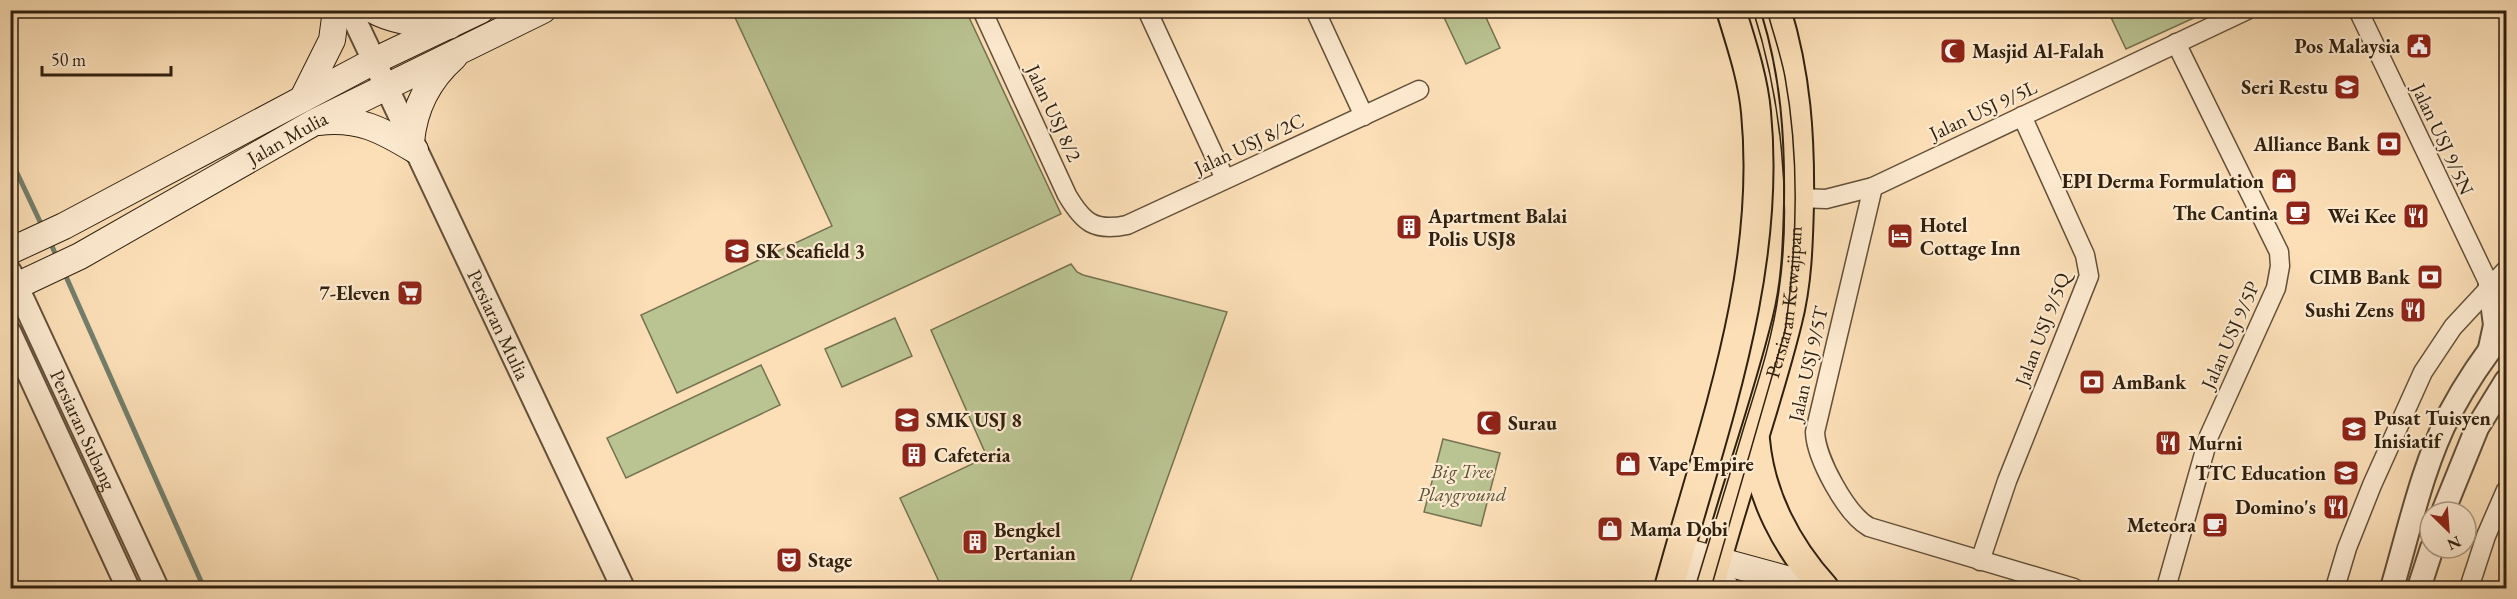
<svg xmlns="http://www.w3.org/2000/svg" width="2517" height="599" viewBox="0 0 2517 599" font-family="'EB Garamond',serif">
  <style>
    .green { fill: #bac392; stroke: #757251; stroke-width: 1.5 }
    .lines { fill: none; stroke-linecap: round; stroke-linejoin: round }
    .stream { stroke: #737f6c; stroke-width: 5 }
    .minor-casing { stroke: #63503a; stroke-width: 21 }
    .tertiary-casing { stroke: #63503a; stroke-width: 26 }
    .secondary-casing { stroke: #302110; stroke-width: 28 }
    .primary-casing { stroke: #302110; stroke-width: 32 }
    .minor { stroke: #fdead0; stroke-width: 18 }
    .tertiary { stroke: #fdead0; stroke-width: 22 }
    .secondary { stroke: #fdead0; stroke-width: 26 }
    .primary { stroke: #fcdfb7; stroke-width: 28 }
    .tram { stroke: #302110; stroke-width: 1.5 }
    .labels { text-anchor: middle; dominant-baseline: central; stroke-width: 4.5; stroke-linejoin: round; paint-order: stroke }
    .poi-label { font-size: 20px; font-weight: bold; fill: #302110; stroke: #fdead0; text-anchor: start }
    .street-label { font-size: 20px; fill: #302110; stroke: #fdead0 }
    .park-label { font-size: 20px; font-style: italic; fill: #595237; stroke: #fdead0 }
  </style>
  <rect width="100%" height="100%" fill="#fcdfb7"/>
  <filter id="stains"><feTurbulence type="fractalNoise" baseFrequency=".00333" numOctaves="4"/><feColorMatrix values="0 0 0 0 .2 0 0 0 0 .09 0 0 0 0 .02 0 0 0 .5 -.17"/></filter>
  <radialGradient id="worn" r=".72"><stop offset=".6" stop-color="#630" stop-opacity="0"/><stop offset="1" stop-color="#630" stop-opacity=".3"/></radialGradient>
  <!-- green -->
  <g class="green">
    <path d="M732 11H966L1061 214 677 393 641 315 832 226Z"/>
    <path d="M1441 11H1483L1500 48 1466 64Z"/>
    <path d="M2108 11H2209L2126 49Z"/>
    <path d="M1071 264 1077 272 1083 275 1227 312 1128 588H942L900 498 987 457 931 330Z"/>
    <path d="M895 318 912 356 842 387 825 349Z"/>
    <path d="M761 365 780 405 626 478 607 438Z"/>
    <path d="M1443 439 1500 453 1481 526 1424 512Z"/>
  </g>
  <g class="lines">
    <!-- stream -->
    <g class="stream">
      <path d="M10 158 43 228"/>
      <path d="M49 239 57 258"/>
      <path d="M64 272 204 588"/>
    </g>
    <!-- minor casing -->
    <g class="minor-casing">
      <g id="minor">
        <path d="M982 10 1067 195C1083 222 1094 232 1127 225L1419 90"/>
        <path d="M1147 10 1225 179"/>
        <path d="M1315 10 1364 116"/>
        <path d="M2358 10 2490 286"/>
        <path d="M1873 187 1815 432C1816 458 1846 514 1869 527L2074 588"/>
        <path d="M1799 198 1826 199 1873 187 2247 10"/>
        <path d="M1980 561 2007 481 2089 276 2085 255 2022 116"/>
        <path d="M2166 588 2209 436 2276 288 2280 266 2279 252 2176 43"/>
        <path d="M2335 588 2347 548 2372 485 2423 372 2453 327 2506 270"/>
        <path d="M2469 588 2486 536 2506 490"/>
      </g>
    </g>
    <!-- tertiary casing -->
    <g class="tertiary-casing">
      <g id="tertiary">
        <path id="s1" d="M350 10 623 588"/>
        <path id="s2" d="M10 272 157 588"/>
        <path d="M10 333 128 588"/>
        <path d="M2490 348 2495 325 2490 286"/>
        <path d="M2443 512 2477 428 2506 381"/>
        <path d="M2392 588C2409 531 2422 467 2450 413 2466 383 2485 355 2506 329"/>
        <path d="M2419 588 2432 548"/>
      </g>
    </g>
    <!-- secondary casing -->
    <g class="secondary-casing">
      <g id="secondary">
        <path d="M373 10C396 23 423 23 449 26"/>
        <path d="M303 98 332 40 336 10"/>
        <path d="M318 122C359 117 382 130 415 150"/>
        <path d="M411 142C414 108 428 80 454 57"/>
        <path d="M10 251 64 226 374 61 481 10"/>
        <path id="s3" d="M10 289 80 256 313 123 543 10"/>
        <path d="M1680 550 1819 588"/>
        <path d="M1674 573 1726 588"/>
      </g>
    </g>
    <!-- primary casing -->
    <g class="primary-casing">
      <g id="primary">
        <path d="M1755 440C1760 496 1787 547 1824 588"/>
        <path d="M1669 588C1711 433 1772 276 1756 112 1753 78 1741 43 1731 10"/>
        <path d="M1709 588C1732 499 1765 411 1787 322 1797 283 1798 244 1799 204 1800 137 1796 75 1776 10"/>
      </g>
    </g>
    <!-- minor -->
    <use href="#minor" class="minor"/>
    <!-- tertiary -->
    <use href="#tertiary" class="tertiary"/>
    <!-- secondary -->
    <use href="#secondary" class="secondary"/>
    <!-- primary -->
    <use href="#primary" class="primary"/>
    <!-- tram -->
    <g class="tram">
      <path d="M1695 588C1711 535 1728 481 1744 427 1758 382 1773 337 1779 290 1792 199 1781 98 1753 10"/>
      <path id="s4" d="M1711 588 1785 331C1797 248 1800 160 1785 77 1781 55 1773 33 1767 10"/>
    </g>
  </g>
  <!-- icons -->
  <defs>
    <g id="civic-square" transform="scale(1.35)"><rect x="-9" y="-9" width="18" height="18" rx="4" fill="#8f2418" stroke="#fdead0"/><path d="M-.6-6.5H3V-4.5H.6V-3L4-1V1h2V6H-6V1h2V-1L-.6-3ZM-1.2 2.5V6h2.4V2.5Z" fill="#fff"/></g>
    <g id="mosque-square" transform="scale(1.35)"><rect x="-9" y="-9" width="18" height="18" rx="4" fill="#8f2418" stroke="#fdead0"/><path d="M3.5-4.9A6 6 0 1 0 3.5 4.9A5 5 0 1 1 3.5-4.9Z" fill="#fff"/></g>
    <g id="school-square" transform="scale(1.35)"><rect x="-9" y="-9" width="18" height="18" rx="4" fill="#8f2418" stroke="#fdead0"/><path d="M0-5L7-2L0 1L-7-2ZM-4 1L0 2.5L4 1V4Q0 6-4 4Z" fill="#fff"/></g>
    <g id="bank-square" transform="scale(1.35)"><rect x="-9" y="-9" width="18" height="18" rx="4" fill="#8f2418" stroke="#fdead0"/><path d="M-6-4H6V4H-6ZM0-2.3a2.3 2.3 0 1 0 0 4.6a2.3 2.3 0 1 0 0-4.6Z" fill="#fff"/></g>
    <g id="shop-square" transform="scale(1.35)"><rect x="-9" y="-9" width="18" height="18" rx="4" fill="#8f2418" stroke="#fdead0"/><path d="M-5-2.5h2.3a2.7 3.5 0 0 1 5.4 0H5L5.5 6h-11ZM-1.5-2.5h3a1.5 2.3 0 0 0-3 0Z" fill="#fff"/></g>
    <g id="cafe-square" transform="scale(1.35)"><rect x="-9" y="-9" width="18" height="18" rx="4" fill="#8f2418" stroke="#fdead0"/><path d="M-5.5-4.5H6V0H3Q3 3.5 0 3.5H-2.5Q-5.5 3.5-5.5 0ZM3-3.2v2h1.7v-2ZM-6 4.5H4V6H-6Z" fill="#fff"/></g>
    <g id="restaurant-square" transform="scale(1.35)"><rect x="-9" y="-9" width="18" height="18" rx="4" fill="#8f2418" stroke="#fdead0"/><path d="M-5-6h1v4h1v-4h1v4h1v-4h1v5L-1.5 .5V6h-2V.5L-5-1ZM5-6V6H3V1.5H1.5Q1.5-4 5-6Z" fill="#fff"/></g>
    <g id="building-square" transform="scale(1.35)"><rect x="-9" y="-9" width="18" height="18" rx="4" fill="#8f2418" stroke="#fdead0"/><path d="M-4-6H4V6H1V3H-1V6H-4ZM-2.5-4.3h1.7v1.8h-1.7ZM.8-4.3h1.7v1.8H.8ZM-2.5-1h1.7V.8h-1.7ZM.8-1h1.7V.8H.8Z" fill="#fff"/></g>
    <g id="hotel-square" transform="scale(1.35)"><rect x="-9" y="-9" width="18" height="18" rx="4" fill="#8f2418" stroke="#fdead0"/><path d="M-6-4.5h1.5V1H6V5H4.5V3h-9V5H-6ZM-4 0a1.8 1.8 0 1 1 3.6 0ZM.5 0V-2.5h3Q6-2.5 6 0Z" fill="#fff"/></g>
    <g id="supermarket-square" transform="scale(1.35)"><rect x="-9" y="-9" width="18" height="18" rx="4" fill="#8f2418" stroke="#fdead0"/><path d="M-6-5.5h2.5l.6 2H6L4.5 2H-2.5L-4.4-4H-6ZM-1.5 3.2a1.3 1.3 0 1 0 .1 0ZM3 3.2a1.3 1.3 0 1 0 .1 0Z" fill="#fff"/></g>
    <g id="theatre-square" transform="scale(1.35)"><rect x="-9" y="-9" width="18" height="18" rx="4" fill="#8f2418" stroke="#fdead0"/><path d="M-5-5.5Q0-4 5-5.5V0Q5 5 0 6Q-5 5-5 0ZM-3.3-2.5H-1v1.5H-3.3ZM1-2.5H3.3v1.5H1ZM-2.8 1Q0 5.5 2.8 1Z" fill="#fff"/></g>
  </defs>
  <g fill-rule="evenodd">
    <use href="#civic-square" x="2419" y="46"/>
    <use href="#mosque-square" x="1953" y="51"/>
    <use href="#school-square" x="2347" y="87"/>
    <use href="#bank-square" x="2389" y="144"/>
    <use href="#shop-square" x="2284" y="181"/>
    <use href="#cafe-square" x="2298" y="213"/>
    <use href="#restaurant-square" x="2416" y="216"/>
    <use href="#building-square" x="1409" y="227"/>
    <use href="#hotel-square" x="1900" y="236"/>
    <use href="#school-square" x="737" y="251"/>
    <use href="#bank-square" x="2430" y="277"/>
    <use href="#supermarket-square" x="410" y="293"/>
    <use href="#restaurant-square" x="2413" y="310"/>
    <use href="#bank-square" x="2092" y="382"/>
    <use href="#school-square" x="907" y="420"/>
    <use href="#mosque-square" x="1489" y="423"/>
    <use href="#school-square" x="2354" y="429"/>
    <use href="#restaurant-square" x="2168" y="443"/>
    <use href="#building-square" x="914" y="455"/>
    <use href="#shop-square" x="1628" y="464"/>
    <use href="#school-square" x="2346" y="473"/>
    <use href="#restaurant-square" x="2336" y="507"/>
    <use href="#cafe-square" x="2215" y="525"/>
    <use href="#shop-square" x="1610" y="529"/>
    <use href="#building-square" x="975" y="542"/>
    <use href="#theatre-square" x="789" y="560"/>
  </g>
  <g class="labels">
    <!-- poi labels -->
    <g class="poi-label">
      <text x="2400" y="46" text-anchor="end">Pos Malaysia</text>
      <text x="1972" y="51">Masjid Al-Falah</text>
      <text x="2328" y="87" text-anchor="end">Seri Restu</text>
      <text x="2370" y="144" text-anchor="end">Alliance Bank</text>
      <text x="2264" y="181" text-anchor="end">EPI Derma Formulation</text>
      <text x="2278" y="213" text-anchor="end">The Cantina</text>
      <text x="1428" y="216">Apartment Balai<tspan x="1428" dy="23">Polis USJ8</tspan></text>
      <text x="2396" y="216" text-anchor="end">Wei Kee</text>
      <text x="1920" y="225">Hotel<tspan x="1920" dy="23">Cottage Inn</tspan></text>
      <text x="756" y="251">SK Seafield 3</text>
      <text x="2410" y="277" text-anchor="end">CIMB Bank</text>
      <text x="390" y="293" text-anchor="end">7-Eleven</text>
      <text x="2394" y="310" text-anchor="end">Sushi Zens</text>
      <text x="2112" y="382">AmBank</text>
      <text x="2374" y="418">Pusat Tuisyen<tspan x="2374" dy="23">Inisiatif</tspan></text>
      <text x="926" y="420">SMK USJ 8</text>
      <text x="1508" y="423">Surau</text>
      <text x="2188" y="443">Murni</text>
      <text x="934" y="455">Cafeteria</text>
      <text x="1648" y="464">Vape Empire</text>
      <text x="2326" y="473" text-anchor="end">TTC Education</text>
      <text x="2316" y="507" text-anchor="end">Domino's</text>
      <text x="2196" y="525" text-anchor="end">Meteora</text>
      <text x="1630" y="529">Mama Dobi</text>
      <text x="994" y="530">Bengkel<tspan x="994" dy="23">Pertanian</tspan></text>
      <text x="808" y="560">Stage</text>
    </g>
    <!-- street labels -->
    <g class="street-label">
      <text transform="translate(1983 110) rotate(-25)">Jalan USJ 9/5L</text>
      <text transform="translate(1054 113) rotate(65)">Jalan USJ 8/2</text>
      <text stroke="none"><textPath href="#s3" startOffset="316">Jalan Mulia</textPath></text>
      <text transform="translate(2443 139) rotate(65)">Jalan USJ 9/5N</text>
      <text transform="translate(1249 144) rotate(-25)">Jalan USJ 8/2C</text>
      <text stroke="none"><textPath href="#s4" startOffset="296">Persiaran Kewajipan</textPath></text>
      <text stroke="none"><textPath href="#s1" startOffset="348">Persiaran Mulia</textPath></text>
      <text transform="translate(2042 329) rotate(-69)">Jalan USJ 9/5Q</text>
      <text transform="translate(2230 335) rotate(-66)">Jalan USJ 9/5P</text>
      <text transform="translate(1808 364) rotate(-77)">Jalan USJ 9/5T</text>
      <text stroke="none"><textPath href="#s2" startOffset="174">Persiaran Subang</textPath></text>
    </g>
    <!-- park labels -->
    <g class="park-label">
      <text x="1462" y="471">Big Tree<tspan x="1462" dy="23">Playground</tspan></text>
    </g>
  </g>
  <!-- margin -->
  <rect width="2517" height="599" fill="none" stroke="#fcdfb7" stroke-width="36"/>
  <rect x="12" y="12" width="2493" height="575" fill="none" stroke="#302110" stroke-width="3"/>
  <rect x="18" y="18" width="2481" height="563" fill="none" stroke="#302110" stroke-width="1.5"/>
  <!-- north arrow -->
  <g transform="translate(2448 530) rotate(155)"><circle r="28" fill="#fdead0" stroke="#ab9a83" stroke-width="1.5"/>
  <path d="M0-4.5L10 22L0 15L-10 22Z" fill="#8f2418"/>
  <text y="-9" font-size="16" font-weight="bold" text-anchor="middle" fill="#302110">N</text>
  </g>
  <!-- scale -->
  <path d="M42 66v9h129v-9" fill="none" stroke="#302110" stroke-width="3"/>
  <text x="51" y="66" font-size="18" fill="#302110" stroke="#fdead0" stroke-width="4.5" paint-order="stroke">50 m</text>
  <rect width="100%" height="100%" filter="url(#stains)"/>
  <rect width="100%" height="100%" fill="url(#worn)"/>
</svg>
